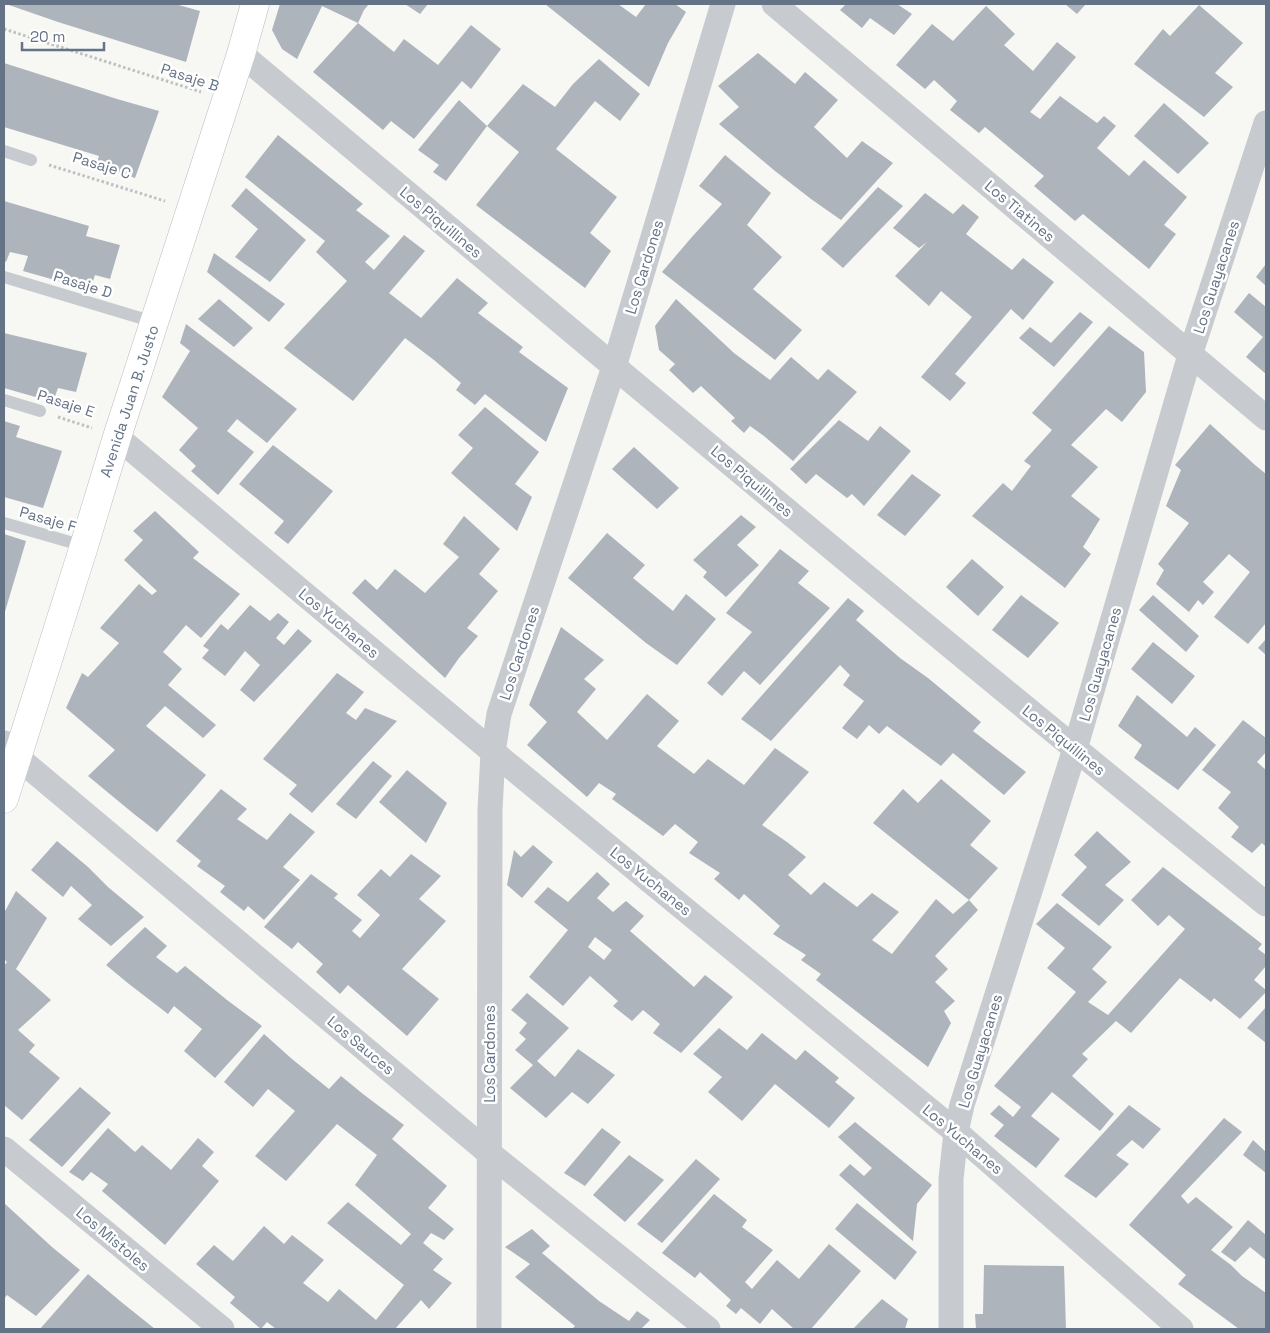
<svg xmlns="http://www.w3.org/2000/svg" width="1270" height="1333" viewBox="0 0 1270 1333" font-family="'Space Grotesk',sans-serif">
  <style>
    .building { fill: #aeb4bb; fill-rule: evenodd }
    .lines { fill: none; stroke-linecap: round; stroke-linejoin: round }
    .secondary-casing { stroke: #b9bdc2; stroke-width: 29 }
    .path { stroke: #bec0c3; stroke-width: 3; stroke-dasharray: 2.5 2.5; stroke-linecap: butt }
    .lane { stroke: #c7cace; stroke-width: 12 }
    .street { stroke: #c7cace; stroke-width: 25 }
    .secondary { stroke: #fff; stroke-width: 28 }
    .labels { text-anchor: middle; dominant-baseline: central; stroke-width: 5; stroke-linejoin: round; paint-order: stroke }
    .street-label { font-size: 15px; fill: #657386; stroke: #fff }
  </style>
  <rect width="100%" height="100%" fill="#f7f7f4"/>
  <!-- building -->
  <g class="building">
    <path d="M6 4H175L200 11 186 62 58 22Z"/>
    <path d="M280 4H369L364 10 358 23 322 6 297 59 282 49 272 30Z"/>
    <path d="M405 4H428L420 14Z"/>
    <path d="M545 4H618L636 17 646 4H675L686 12 668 43 649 87Z"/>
    <path d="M846 4H897L912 14 894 35 870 18 862 28 840 10Z"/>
    <path d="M1065 4H1086L1077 14Z"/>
    <path d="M1199 5 1243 43 1215 73 1233 87 1204 117 1134 64 1163 29 1170 36Z"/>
    <path d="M986 6 1015 34 1004 45 1033 71 1057 42 1076 57 1030 112 1040 119 1060 96 1097 123 1104 116 1116 126 1097 148 1129 176 1144 160 1187 197 1164 225 1176 234 1149 269 1083 214 1075 221 1034 186 1044 176 985 127 979 133 950 110 957 101 934 80 925 89 896 65 932 24 953 41Z"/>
    <path d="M358 23 394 52 404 39 438 65 471 25 501 49 471 89 462 81 414 139 391 121 383 130 313 72Z"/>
    <path d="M758 53 795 84 805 72 838 100 814 127 847 158 862 141 893 163 841 220 811 199 775 171 719 124 739 107 718 86Z"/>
    <path d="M599 59 640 94 620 121 595 101 556 149 617 197 590 233 611 251 585 288 476 205 519 152 487 126 446 181 433 172 439 165 418 150 459 100 487 126 523 84 555 107 573 84Z"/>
    <path d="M4 63 117 99 159 111 135 178 96 165 99 156 4 127Z"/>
    <path d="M1164 103 1209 143 1178 174 1134 136Z"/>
    <path d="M278 135 363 204 356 210 390 236 365 262 374 270 404 235 425 251 389 293 421 318 457 278 488 303 478 313 523 347 519 352 568 388 546 442 485 394 475 405 456 390 461 383 434 360 405 338 353 401 284 348 347 281 316 252 325 241 245 177Z"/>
    <path d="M725 155 771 193 747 225 782 257 753 289 802 330 775 360 662 272 691 238 722 204 699 186Z"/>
    <path d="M878 187 903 206 843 268 821 249Z"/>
    <path d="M246 188 306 240 270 282 235 257 258 229 231 206Z"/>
    <path d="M925 193 953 214 963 204 979 217 966 234 1012 270 1023 258 1054 282 1023 320 1011 309 955 374 966 383 950 401 921 377 972 317 941 291 929 306 895 276 927 242 919 248 893 228Z"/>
    <path d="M4 201 89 226 86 236 120 245 110 279 95 275 90 290 23 271 28 256 10 252 6 262 4 261Z"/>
    <path d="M214 253 285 304 269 322 207 272Z"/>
    <path d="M1266 264V286L1256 277Z"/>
    <path d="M1249 293 1266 307V374L1246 357 1263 337 1234 312Z"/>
    <path d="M219 299 253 328 234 347 198 319Z"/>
    <path d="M676 299 734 353 770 380 791 357 818 380 828 369 857 392 793 461 764 436 750 426 744 433 731 421 735 418 701 386 693 393 669 370 675 364 659 350 655 326Z"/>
    <path d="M1080 312 1093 322 1054 367 1019 338 1030 327 1051 343Z"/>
    <path d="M186 324 297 409 267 443 237 419 227 431 254 452 218 495 191 471 196 466 179 450 198 428 162 397 190 351 180 343Z"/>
    <path d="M1109 326 1144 352 1146 392 1122 422 1106 409 1071 445 1098 467 1071 496 1100 519 1083 547 1091 554 1065 588 972 516 1003 483 1012 491 1031 466 1024 461 1052 430 1032 413Z"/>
    <path d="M4 333 87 353 76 392 58 388 53 402 4 388Z"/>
    <path d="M485 407 539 452 515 484 532 497 517 531 451 473 473 448 458 435Z"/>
    <path d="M839 420 868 441 880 426 911 451 864 506 852 494 847 498 816 474 806 484 790 469Z"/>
    <path d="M4 421 20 426 16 437 62 451 43 508 4 497Z"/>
    <path d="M1210 424 1255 465 1266 474V623L1248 644 1214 617 1250 572 1229 554 1203 582 1214 592 1203 605 1198 600 1189 612 1156 584 1164 570 1158 564 1189 523 1166 506 1181 470 1175 465Z"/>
    <path d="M273 445 333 491 288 544 274 533 284 521 239 484Z"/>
    <path d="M634 447 679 488 657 509 612 469Z"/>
    <path d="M912 474 941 495 905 536 877 515Z"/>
    <path d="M155 511 199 552 193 558 240 594 201 638 186 625 163 652 182 669 168 685 216 725 203 738 165 706 146 726 206 775 157 832 134 814 88 776 115 750 66 708 82 673 88 677 119 643 100 628 139 584 152 595 157 591 124 560 143 540 133 531Z"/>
    <path d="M741 515 756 527 737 545 759 565 726 597 703 577 707 572 693 560Z"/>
    <path d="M464 516 500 549 479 574 498 591 467 628 478 636 459 658 445 678 352 593 365 579 377 590 395 569 425 593 459 557 443 544Z"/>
    <path d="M607 533 645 565 633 578 673 611 686 594 716 619 677 665 646 643 568 578Z"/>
    <path d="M4 534 26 541 4 615Z"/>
    <path d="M780 549 809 571 798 583 830 608 760 685 744 671 722 696 707 683 752 632 726 613Z"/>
    <path d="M972 559 1004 587 978 616 946 587Z"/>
    <path d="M1021 595 1059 623 1028 658 992 630Z"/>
    <path d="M1153 595 1199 636 1186 652 1139 610Z"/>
    <path d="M848 598 864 611 856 620 900 658 928 678 981 722 973 731 1026 772 1004 795 953 753 941 766 887 726 879 734 869 725 857 739 842 728 864 701 843 685 850 675 840 665 771 741 741 719Z"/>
    <path d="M250 605 270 621 278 613 289 622 276 638 284 645 298 629 312 641 254 702 240 690 260 665 245 651 225 676 202 658 209 650 203 646 221 624 228 630Z"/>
    <path d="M561 627 604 660 584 679 596 689 577 712 607 740 647 694 679 721 657 746 694 774 708 759 744 785 775 748 809 772 762 825 787 842 806 857 788 875 811 895 824 882 857 907 872 893 899 912 872 940 892 954 936 899 953 914 969 900 978 910 935 956 948 969 935 982 955 1001 944 1011 951 1023 928 1067 816 980 821 974 801 960 806 955 773 934 780 926 744 894 739 900 714 879 720 873 689 853 698 842 675 824 663 836 612 799 616 794 599 783 587 797 527 745 547 722 529 705Z"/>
    <path d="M1266 639V655L1258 648Z"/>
    <path d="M1153 642 1195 676 1172 704 1131 669Z"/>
    <path d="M337 673 364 692 346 713 356 720 365 708 397 721 312 813 289 794 297 785 263 759Z"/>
    <path d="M1137 695 1187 737 1195 727 1216 745 1178 790 1134 758 1142 745 1118 726Z"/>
    <path d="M1243 720 1266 738V752L1257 762 1266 770V847L1262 843 1252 853 1231 837 1239 827 1218 808 1231 792 1202 770Z"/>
    <path d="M373 761 392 776 356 819 336 804Z"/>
    <path d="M407 770 447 803 426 843 379 802Z"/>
    <path d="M941 779 991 821 970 845 998 868 969 900 873 823 903 789 918 803Z"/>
    <path d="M221 789 247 809 237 819 267 840 290 813 315 832 283 867 300 880 264 920 248 906 244 911 220 892 225 886 197 866 201 861 176 841Z"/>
    <path d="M1097 831 1131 862 1105 885 1124 900 1099 926 1061 895 1087 867 1074 855Z"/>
    <path d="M57 841 88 867 108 887 144 917 111 946 78 919 92 905 71 886 63 897 31 870Z"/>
    <path d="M533 845 553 862 522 898 507 885 514 850 521 857Z"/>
    <path d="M411 854 441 876 419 899 446 921 402 969 439 999 407 1036 348 985 340 994 316 972 323 964 298 942 292 949 264 927 311 874 338 894 334 898 362 920 352 931 360 938 380 915 357 895 381 869 390 877Z"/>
    <path d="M1163 867 1262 944 1258 949 1266 955V966L1254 980 1266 990V992L1240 1019 1214 998 1211 1002 1180 978 1131 1033 1116 1021 1082 1054 1088 1059 1072 1076 1114 1114 1100 1131 1052 1092 1031 1116 1060 1139 1036 1168 994 1136 1004 1125 990 1114 999 1105 1013 1117 1021 1107 994 1086 1076 992 1047 968 1065 948 1036 924 1057 903 1112 947 1092 969 1107 982 1088 1002 1108 1015 1185 929 1169 915 1158 926 1131 900Z"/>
    <path d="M597 872 610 884 597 898 613 912 626 901 644 916 630 931 694 987 705 975 733 997 681 1053 653 1033 660 1024 643 1010 632 1021 613 1006 618 1001 590 976 563 1006 529 977 568 930 534 902 548 887 568 902ZM595 937 612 950 604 960 588 947Z"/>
    <path d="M16 891 47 918 16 969 51 1000 18 1030 35 1045 29 1052 60 1078 22 1120 4 1105V966L7 962 4 959V913Z"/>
    <path d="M145 927 167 946 156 957 177 973 185 966 227 1000 262 1026 215 1078 184 1051 202 1029 174 1006 168 1014 129 984 106 965Z"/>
    <path d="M527 993 569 1028 537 1061 555 1077 578 1049 615 1075 588 1104 572 1092 546 1118 510 1088 533 1065 515 1050 526 1039 519 1033 527 1023 511 1010Z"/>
    <path d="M1266 1007V1043L1247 1028Z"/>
    <path d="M719 1028 747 1050 762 1033 796 1060 805 1050 839 1078 835 1082 855 1098 829 1128 775 1084 742 1121 708 1092 722 1077 693 1054Z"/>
    <path d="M264 1034 292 1059 329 1089 341 1076 363 1094 404 1125 392 1139 447 1186 428 1208 454 1229 444 1240 431 1233 423 1243 443 1259 433 1270 452 1283 429 1309 421 1300 395 1329H276L267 1322 261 1329 230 1303 235 1297 196 1264 214 1245 233 1261 264 1226 284 1244 292 1235 324 1260 303 1283 328 1302 339 1289 376 1320 404 1285 327 1223 348 1202 401 1245 411 1234 355 1185 377 1155 337 1124 286 1181 255 1156 295 1111 268 1089 253 1107 224 1082Z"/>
    <path d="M80 1087 111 1113 62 1167 29 1140Z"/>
    <path d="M1129 1105 1161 1129 1143 1149 1132 1140 1116 1155 1129 1164 1096 1198 1064 1176Z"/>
    <path d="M1224 1118 1242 1132 1181 1196 1188 1204 1196 1197 1233 1227 1211 1250 1231 1265 1242 1276 1266 1293V1329H1239L1178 1284 1186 1275 1129 1225Z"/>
    <path d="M855 1122 932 1185 917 1204 913 1241 839 1175 850 1164 864 1176 872 1168 838 1137Z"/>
    <path d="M108 1128 135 1152 142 1145 171 1170 198 1138 214 1152 202 1166 219 1181 165 1245 102 1191 108 1184 91 1172 83 1181 69 1172Z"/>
    <path d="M602 1128 621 1142 585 1186 564 1173Z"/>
    <path d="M1253 1140 1266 1152V1173L1243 1155Z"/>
    <path d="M629 1155 664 1180 625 1222 593 1195Z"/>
    <path d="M696 1159 720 1179 662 1243 637 1224Z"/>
    <path d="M714 1194 747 1220 742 1227 773 1250 745 1282 752 1289 777 1260 799 1279 829 1244 861 1271 811 1329H794L772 1309 760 1324 741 1308 736 1314 726 1306 731 1300 700 1272 695 1278 662 1253Z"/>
    <path d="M4 1203 52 1247 80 1270 36 1316 7 1295 4 1299Z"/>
    <path d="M857 1203 917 1252 895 1280 835 1229Z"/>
    <path d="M1248 1220 1266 1235V1260L1250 1247 1235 1262 1221 1252Z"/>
    <path d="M532 1229 550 1246 542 1253 599 1301 629 1321 637 1311 650 1320 641 1329H572L575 1326 515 1277 530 1264 505 1247Z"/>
    <path d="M984 1265 1064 1266 1066 1329H976L975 1314H983Z"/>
    <path d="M88 1274 120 1301 155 1329H40Z"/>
    <path d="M882 1299 908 1319 905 1329H853Z"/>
  </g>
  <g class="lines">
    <!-- secondary casing -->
    <g class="secondary-casing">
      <path id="secondary" d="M4 799 84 546 117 437 241 54 255 4"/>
    </g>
    <!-- path -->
    <g class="path">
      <path d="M4 29 201 92"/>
      <path d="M49 165 165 201"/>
      <path d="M58 417 92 428"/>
    </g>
    <!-- lane -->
    <g class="lane">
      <path d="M4 151 31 160"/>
      <path d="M4 277 154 322"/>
      <path d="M4 400 40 411"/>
      <path d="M4 523 84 546"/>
    </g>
    <!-- street -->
    <g class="street">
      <path d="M774 4 1266 418"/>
      <path d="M241 54C581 339 921 625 1266 904"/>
      <path d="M117 437 493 752 956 1132 1181 1329"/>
      <path d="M4 743 17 757 489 1153 708 1329"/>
      <path d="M4 1149 222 1329"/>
      <path d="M489 1329 490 810 493 752 499 714 614 367 723 4"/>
      <path d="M951 1329V1179L956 1132 962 1105 1075 749 1190 355 1266 123"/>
    </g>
    <!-- secondary -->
    <use href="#secondary" class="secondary"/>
  </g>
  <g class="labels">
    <!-- street labels -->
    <g class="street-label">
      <text transform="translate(190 77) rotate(18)">Pasaje B</text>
      <text transform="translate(102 165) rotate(17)">Pasaje C</text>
      <text transform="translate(1020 211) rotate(40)">Los Tiatines</text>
      <text transform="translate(441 222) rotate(40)">Los Piquillines</text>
      <text transform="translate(644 267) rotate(-73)">Los Cardones</text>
      <text transform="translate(1216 277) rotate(-72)">Los Guayacanes</text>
      <text transform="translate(83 284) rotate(17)">Pasaje D</text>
      <text transform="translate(129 401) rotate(-72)">Avenida Juan B. Justo</text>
      <text transform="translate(66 403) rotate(18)">Pasaje E</text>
      <text transform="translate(752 481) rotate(40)">Los Piquillines</text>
      <text transform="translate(48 519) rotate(16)">Pasaje F</text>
      <text transform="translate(339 623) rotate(40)">Los Yuchanes</text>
      <text transform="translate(519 653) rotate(-72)">Los Cardones</text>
      <text transform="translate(1100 664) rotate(-74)">Los Guayacanes</text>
      <text transform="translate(1064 740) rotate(39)">Los Piquillines</text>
      <text transform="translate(651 881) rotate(39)">Los Yuchanes</text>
      <text transform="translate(361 1045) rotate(40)">Los Sauces</text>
      <text transform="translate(980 1051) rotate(-73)">Los Guayacanes</text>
      <text transform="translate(489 1054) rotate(-90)">Los Cardones</text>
      <text transform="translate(963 1139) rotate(40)">Los Yuchanes</text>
      <text transform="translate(113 1239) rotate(40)">Los Mistoles</text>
    </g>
  </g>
  <!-- border -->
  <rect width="1270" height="1333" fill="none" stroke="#657386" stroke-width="10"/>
  <!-- scale -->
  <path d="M22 42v8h82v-8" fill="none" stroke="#657386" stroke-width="2.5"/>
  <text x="30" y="42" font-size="15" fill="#657386" stroke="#ffffff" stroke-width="4" paint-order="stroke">20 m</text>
</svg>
